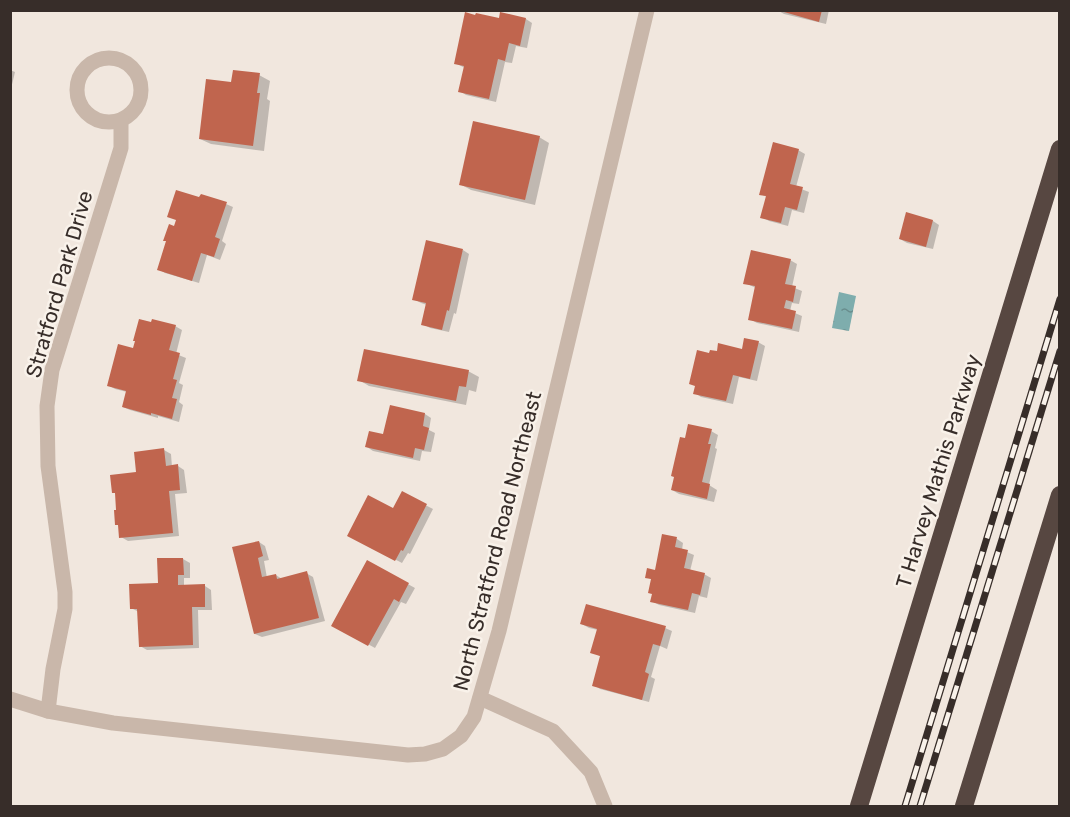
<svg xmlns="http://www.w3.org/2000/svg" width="1070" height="817" viewBox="0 0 1070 817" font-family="Rubik,sans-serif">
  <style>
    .water { fill: url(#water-ripples) }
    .shadow { fill: #0003 }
    .building { fill: #c0654e }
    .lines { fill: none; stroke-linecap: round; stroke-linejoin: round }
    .minor { stroke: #c9b7aa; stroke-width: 15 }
    .motorway { stroke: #574741; stroke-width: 18 }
    .rail-casing { stroke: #372d29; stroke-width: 7 }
    .rail { stroke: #f9f2ea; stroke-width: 4.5; stroke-dasharray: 14; stroke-linecap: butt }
    .labels { text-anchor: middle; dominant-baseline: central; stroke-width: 5; stroke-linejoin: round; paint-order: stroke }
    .street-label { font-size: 21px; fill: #372d29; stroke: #f9f2ea }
  </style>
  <defs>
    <pattern id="water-ripples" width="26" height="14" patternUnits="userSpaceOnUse" patternTransform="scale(1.5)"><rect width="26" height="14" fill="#7eadad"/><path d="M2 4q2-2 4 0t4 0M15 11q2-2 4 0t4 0" fill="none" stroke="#688d8d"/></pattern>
  </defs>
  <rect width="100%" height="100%" fill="#f1e7de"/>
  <!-- water -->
  <path class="water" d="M839 292 856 296 849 331 832 328Z"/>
  <!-- shadow -->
  <g class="shadow">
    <path d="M777 10H829L826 24 784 14Z"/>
    <path d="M526 19 532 23 527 48 516 46 512 63 505 62 496 102 466 95 460 91 465 68 455 63 500 20Z"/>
    <path d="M10 70 15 72 10 93Z"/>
    <path d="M259 75 270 81 267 99 270 101 264 151 211 144 200 139 232 84Z"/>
    <path d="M539 137 549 143 535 205 471 190 460 184Z"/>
    <path d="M798 150 805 154 796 187 809 192 804 213 792 210 788 226 769 221 762 217 767 197 761 194Z"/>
    <path d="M200 199 226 204 233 207 222 241 226 244 220 260 207 255 199 283 165 273 159 269 178 220 169 216Z"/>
    <path d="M907 214 933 221 939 225 933 249 907 243 900 239Z"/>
    <path d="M463 250 469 254 456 314 454 313 449 332 430 328 423 324 427 305 421 303 414 299Z"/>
    <path d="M790 260 797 264 792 287 802 291 799 304 792 303 790 311 802 316 799 332 757 323 750 319 756 288 745 283Z"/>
    <path d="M175 326 182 330 176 354 186 358 179 383 183 385 179 402 183 405 179 422 158 416V418L130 410 123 407 127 392 115 389 108 385 134 349Z"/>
    <path d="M758 342 765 346 757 381 739 377 733 404 701 397 695 393 710 354 743 350Z"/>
    <path d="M468 371 479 377 476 392 469 390 466 405 369 386 359 380Z"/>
    <path d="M391 407 425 414 431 418 429 430 435 433 431 452 422 451 420 461 373 451 367 447 385 436Z"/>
    <path d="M711 431 718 435 715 448 717 449 709 485 717 490 714 502 679 494 672 490 686 440Z"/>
    <path d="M164 450 171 454 172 467 178 466 184 470 187 493 175 494 179 536 128 541 121 537 116 494 114 492 138 474Z"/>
    <path d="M402 493 433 509 410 554 408 553 402 563 356 539 394 510Z"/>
    <path d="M664 536 677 539 683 543 682 550 694 555 690 571 704 574 711 578 707 598 699 596 695 613 659 605 652 601 653 580 647 577 656 572Z"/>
    <path d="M259 542 265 546 269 560 264 561 267 578 276 575 282 579 306 573 313 577 325 621 262 637 255 634 234 548Z"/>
    <path d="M183 559 190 563V578H184V586H205L211 590 212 610H198L199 648 147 650 140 646 139 612 131 608 159 584Z"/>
    <path d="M368 562 415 588 406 604 401 602 375 648 333 625Z"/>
    <path d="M582 624 665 628 672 631 667 649 660 646 651 677 655 679 649 702 600 689 594 685 602 657 592 652 598 630 589 628Z"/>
  </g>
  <!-- building -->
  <g class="building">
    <path d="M777 10H822L819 22Z"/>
    <path d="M465 12 475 15 476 13 499 18 500 12 526 18 520 46 509 43 505 61 498 59 489 99 458 92 464 66 454 64Z"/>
    <path d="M233 70 260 73 257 93H260L253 146 199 139 206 79 231 82Z"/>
    <path d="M473 121 540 136 525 200 459 185Z"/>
    <path d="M773 142 799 149 790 184 803 187 797 210 785 207 781 223 760 218 766 196 759 195Z"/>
    <path d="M176 190 199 197 201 194 227 202 215 237 220 239 214 257 201 253 192 281 157 270 166 241H163L169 224 174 226 176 220 167 217Z"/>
    <path d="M906 212 933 220 926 247 899 239Z"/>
    <path d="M426 240 463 249 449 311 447 310 442 330 421 325 426 303 412 300Z"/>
    <path d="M751 250 791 259 785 284 796 286 793 302 786 300 784 308 796 311 792 329 748 320 755 286 743 284Z"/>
    <path d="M139 319 151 322 152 319 176 325 169 350 180 353 173 379 177 380 172 398 177 399 172 419 151 413V415L122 407 126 391 107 386 118 344 133 348 135 341H133Z"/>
    <path d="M744 338 759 341 750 379 733 375 726 401 693 394 695 386 689 384 697 350 709 353 710 350 717 351 718 343 742 349Z"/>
    <path d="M364 349 469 370 466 387 459 386 456 401 357 381Z"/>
    <path d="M390 405 425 413 423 426 429 428 424 450 415 448 413 458 365 447 369 431 383 434Z"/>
    <path d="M688 424 712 429 708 444H711L702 482 710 484 707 499 671 490 674 477 671 476 680 437 685 438Z"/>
    <path d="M164 448 166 466 178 464 180 490 169 491 173 533 119 538 118 525H115L114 510H116L115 493H112L110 475 136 472 134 452Z"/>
    <path d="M402 491 427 504 403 551 401 550 395 561 347 536 368 495 393 508Z"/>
    <path d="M662 534 677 537 675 547 688 550 684 568 705 573 700 595 692 593 688 610 650 602 652 594 648 593 651 579 645 578 647 568 655 570Z"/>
    <path d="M259 541 263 556 258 558 262 577 276 574 277 579 307 571 319 618 254 634 232 547Z"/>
    <path d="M157 558H183L184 575H178V585L205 584V607H192L193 645 139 647 137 609H130L129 584 158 583Z"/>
    <path d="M367 560 409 583 399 602 394 599 368 646 331 626Z"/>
    <path d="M586 604 666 626 660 646 653 644 645 672 649 674 642 700 592 686 600 656 590 653 597 629 580 624Z"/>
  </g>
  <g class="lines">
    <!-- minor -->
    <g class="minor">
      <circle cx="109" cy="90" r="32"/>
      <path d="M480 698 553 731 591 772 605 806"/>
      <path d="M10 699 48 711 113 723 408 755 425 754 443 749 461 736 474 717 499 631 647 10"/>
      <path d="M48 711 53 669 65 609V592L48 466 47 406 52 370 121 148V120"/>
    </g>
    <!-- motorway -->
    <g class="motorway">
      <path d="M859 806 1060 149"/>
      <path d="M964 806 1060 495"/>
    </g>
    <!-- rail casing -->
    <g class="rail-casing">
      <g id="rail">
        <path d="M905 806 1060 299"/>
        <path d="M920 806 1060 351"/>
      </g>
    </g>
    <!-- rail -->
    <use href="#rail" class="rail"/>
  </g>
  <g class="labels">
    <!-- street labels -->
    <g class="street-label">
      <text transform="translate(59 284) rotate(-74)">Stratford Park Drive</text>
      <text transform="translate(938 471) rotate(-73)">T Harvey Mathis Parkway</text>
      <text transform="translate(497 541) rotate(-76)">North Stratford Road Northeast</text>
    </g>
  </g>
  <!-- border -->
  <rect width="1070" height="817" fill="none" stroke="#372d29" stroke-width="24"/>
</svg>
